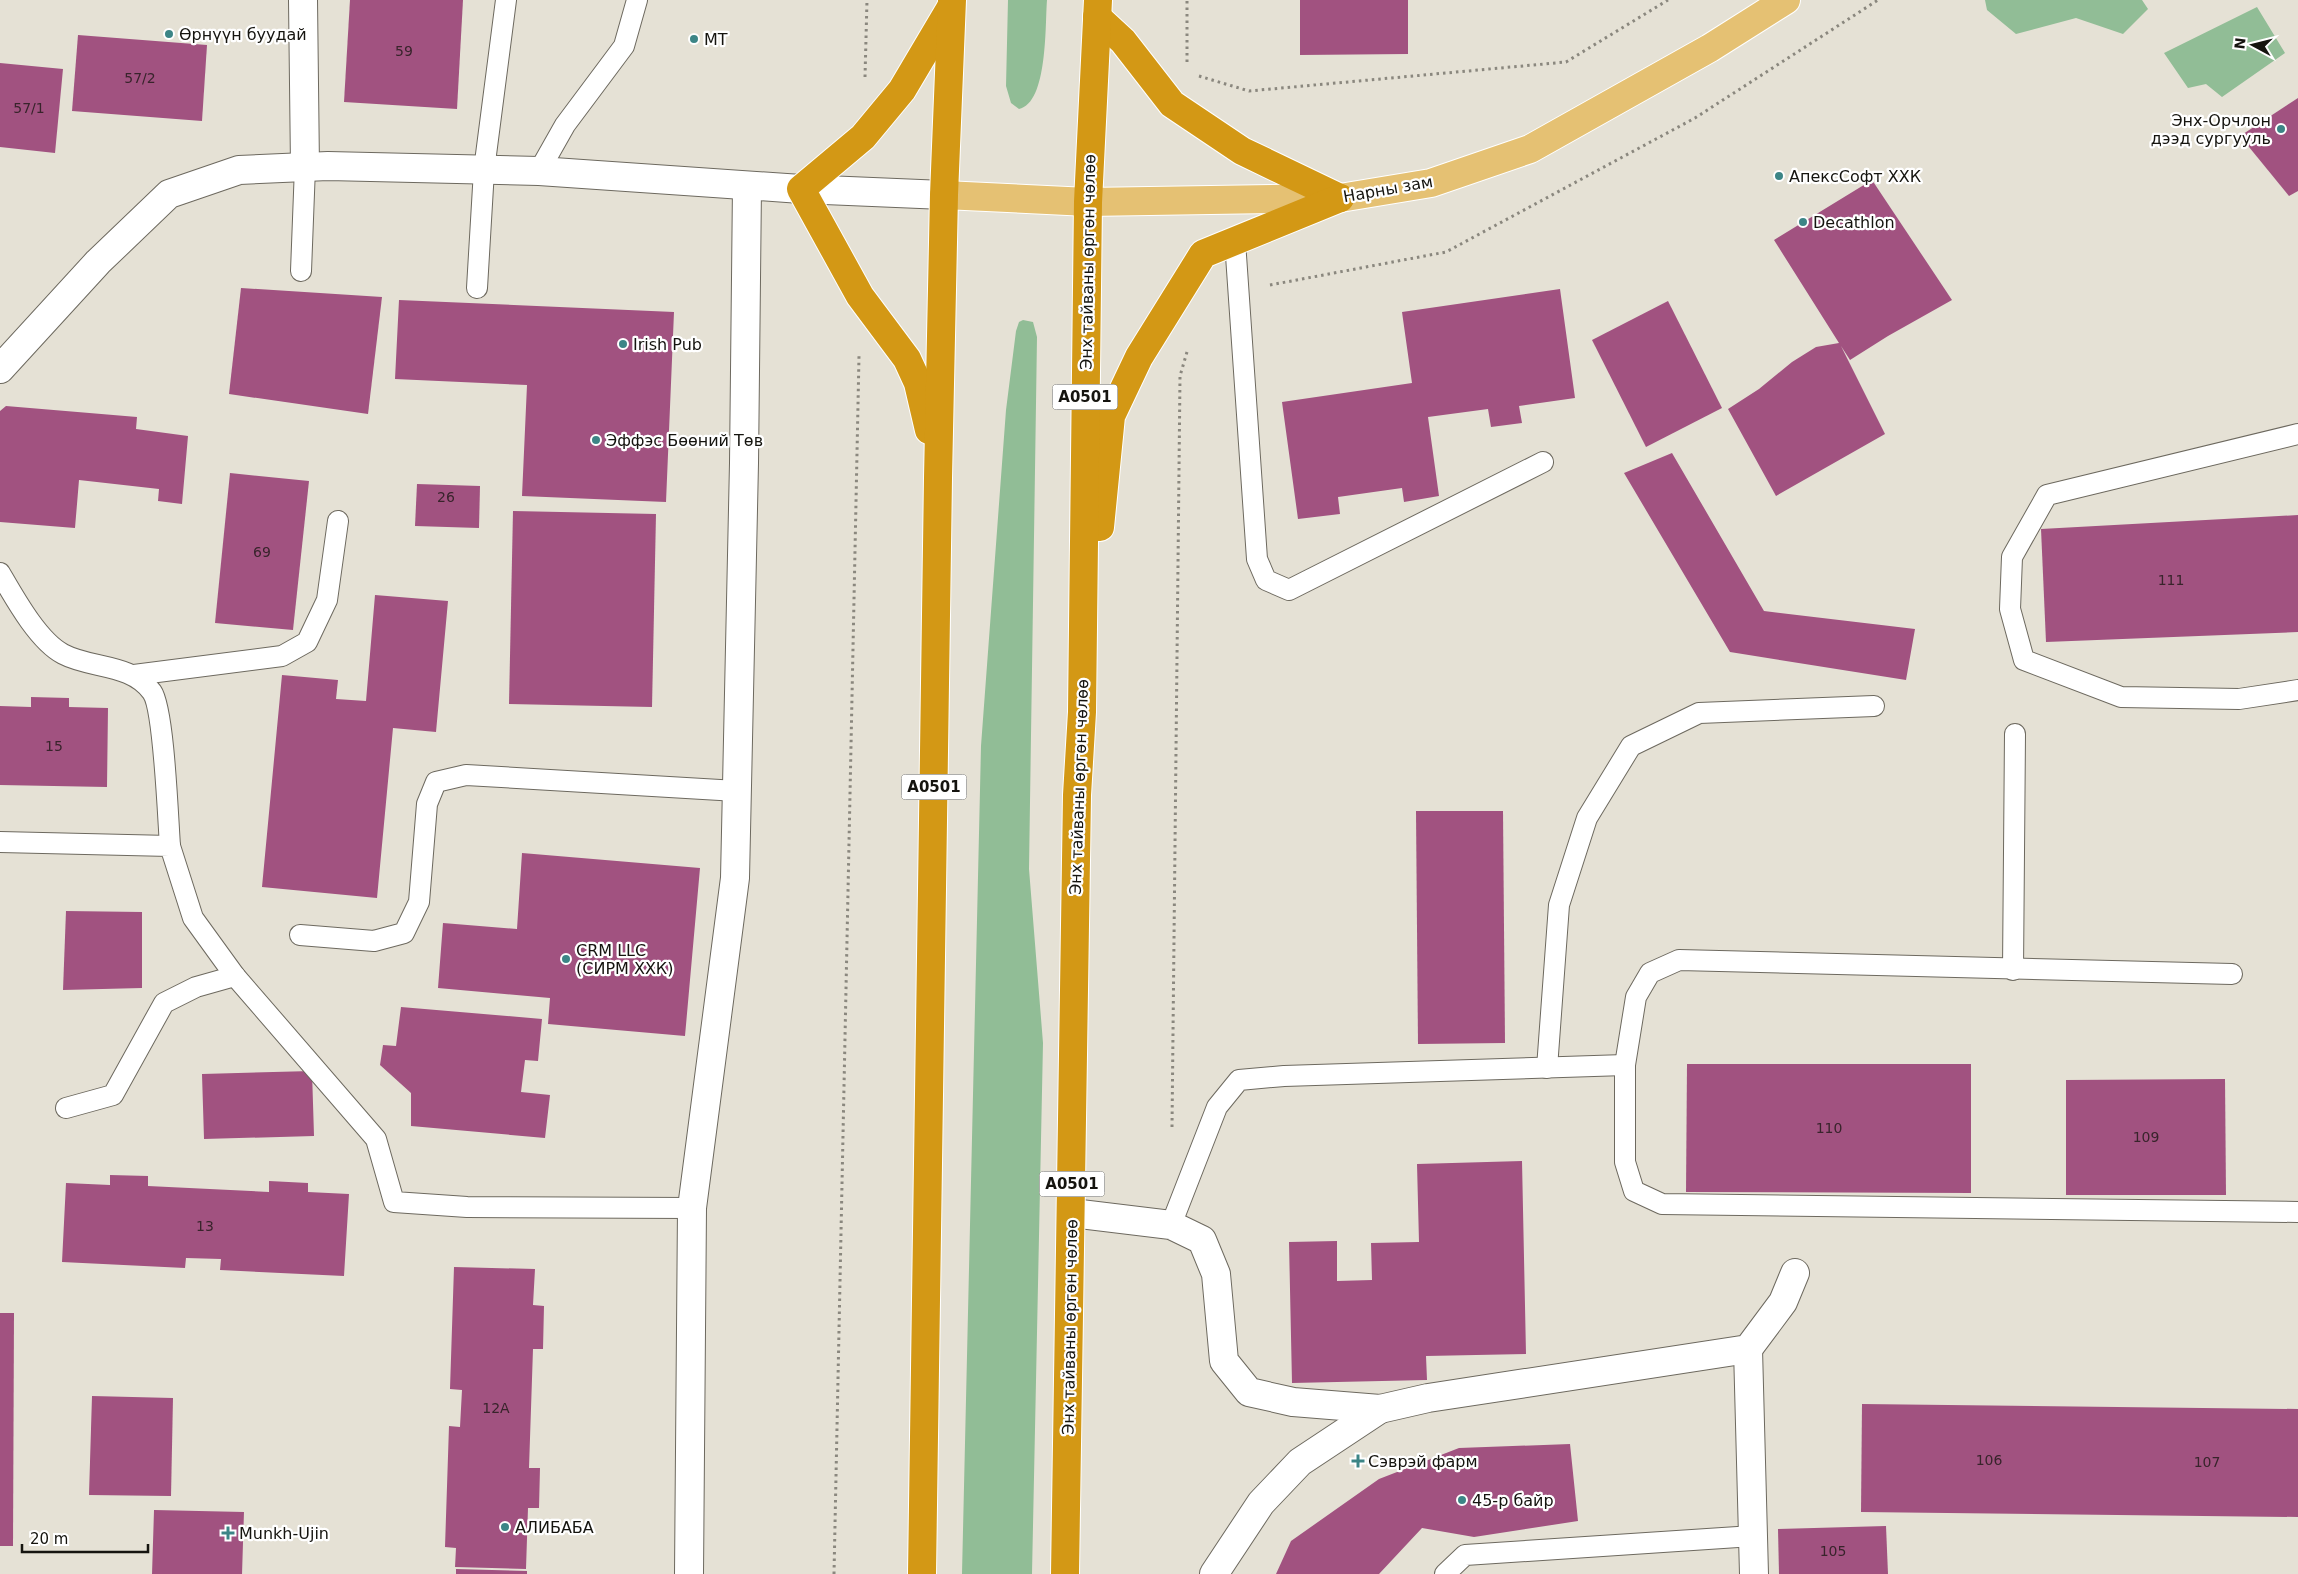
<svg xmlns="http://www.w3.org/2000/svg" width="2298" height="1574" viewBox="0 0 2298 1574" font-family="'DejaVu Sans',sans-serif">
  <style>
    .green { fill: #91bd96 }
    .building { fill: #a15280 }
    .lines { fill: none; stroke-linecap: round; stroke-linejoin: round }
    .lane-casing { stroke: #6d695f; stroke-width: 22 }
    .street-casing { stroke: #6d695f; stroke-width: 30 }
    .primary-casing { stroke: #fff; stroke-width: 30 }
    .highway-casing { stroke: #fff; stroke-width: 30 }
    .path { stroke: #8a877e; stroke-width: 3; stroke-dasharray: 2.5 4; stroke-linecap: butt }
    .lane { stroke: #fff; stroke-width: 20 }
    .street { stroke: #fff; stroke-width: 28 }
    .primary { stroke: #e5c173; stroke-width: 28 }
    .highway { stroke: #d39815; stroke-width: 28 }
    .poi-dot { fill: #3c8586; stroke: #fff; stroke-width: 2 }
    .labels { text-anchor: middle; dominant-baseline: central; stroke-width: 4.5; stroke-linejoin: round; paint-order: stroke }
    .number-label { font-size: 14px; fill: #38242b }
    .shield { fill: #fff; stroke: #5b5a57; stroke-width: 1 }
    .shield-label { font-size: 15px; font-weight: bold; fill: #15140f }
    .poi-label { font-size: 16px; fill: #15140f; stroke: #fff; text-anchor: start }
    .street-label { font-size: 16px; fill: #15140f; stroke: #fff }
  </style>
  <rect width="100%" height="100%" fill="#e5e1d5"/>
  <!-- green -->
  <g class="green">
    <path d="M1008 0H1047C1045 25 1048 103 1019 109L1011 103 1006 86Z"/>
    <path d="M1985 0H2142L2148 9 2123 34 2076 18 2016 34 1987 10Z"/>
    <path d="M2257 7 2285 53 2222 97 2206 84 2188 88 2164 53Z"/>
    <path d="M1023 320 1033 322 1037 337 1029 869 1043 1043 1032 1574H962L981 746 1006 410 1016 331 1019 322Z"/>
  </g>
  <!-- building -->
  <g class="building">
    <path d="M350 0H463L457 109 344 102Z"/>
    <path d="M1300 0H1408V54L1300 55Z"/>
    <path d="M78 35 207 45 202 121 72 111Z"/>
    <path d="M0 63 63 69 55 153 0 147Z"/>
    <path d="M2298 98V191L2289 196 2240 136Z"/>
    <path d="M1872 180 1952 300 1888 336 1850 360 1841 346 1885 434 1776 496 1728 409 1759 389 1792 362 1816 347 1839 343 1774 240Z"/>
    <path d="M241 288 382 297 368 414 229 394Z"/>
    <path d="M1560 289 1575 398 1519 406 1522 423 1491 427 1488 409 1428 417 1439 496 1404 502 1402 488 1338 497 1340 514 1298 519 1282 402 1412 383 1402 312Z"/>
    <path d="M399 300 674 312 666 502 522 496 527 385 395 379Z"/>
    <path d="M1668 301 1722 408 1646 447 1592 340Z"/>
    <path d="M6 406 137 417 136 429 188 436 182 504 158 501 159 489 79 480 75 528 0 522V411Z"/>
    <path d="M1672 453 1764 611 1915 629 1906 680 1730 652 1624 473Z"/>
    <path d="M230 473 309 481 293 630 215 623Z"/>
    <path d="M417 484 480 486 479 528 415 526Z"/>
    <path d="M513 511 656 514 652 707 509 704Z"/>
    <path d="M2298 515V632L2046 642 2041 529Z"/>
    <path d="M375 595 448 601 436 732 393 728 377 898 262 887 282 675 338 680 336 699 366 701Z"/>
    <path d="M31 697 69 698V707L108 708 107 787 0 785V706L31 707Z"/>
    <path d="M1416 811H1503L1505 1043 1418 1044Z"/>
    <path d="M522 853 700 868 685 1036 548 1024 550 998 438 988 443 923 517 929Z"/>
    <path d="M66 911 142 912V988L63 990Z"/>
    <path d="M401 1007 542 1019 538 1061 525 1060 521 1092 550 1095 545 1138 411 1126V1093L380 1065 383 1045 396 1046Z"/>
    <path d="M1687 1064H1971V1193L1686 1192Z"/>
    <path d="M312 1071 314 1136 204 1139 202 1074Z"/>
    <path d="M2225 1079 2226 1195H2066V1080Z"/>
    <path d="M1522 1161 1526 1354 1426 1356 1427 1380 1292 1383 1289 1242 1337 1241V1281L1372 1280 1371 1243 1419 1242 1417 1164Z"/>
    <path d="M110 1175 148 1176V1186L269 1192V1181L308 1183V1192L349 1194 344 1276 220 1270 221 1259 186 1258 185 1268 62 1262 66 1183 110 1185Z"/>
    <path d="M454 1267 535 1269 533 1305 544 1306 543 1349H533L529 1468H540L539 1508H528L526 1569 455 1567 456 1548 445 1547 449 1426 460 1427 462 1390 450 1389Z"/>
    <path d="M0 1313H14L13 1546H0Z"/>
    <path d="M92 1396 173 1398 171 1496 89 1495Z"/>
    <path d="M1862 1404 2298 1409V1517L1861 1512Z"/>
    <path d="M1570 1444 1578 1521 1474 1537 1422 1528 1379 1574H1276L1291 1541 1379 1479 1459 1448Z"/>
    <path d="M154 1510 244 1512 242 1574H152Z"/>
    <path d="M1886 1526 1888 1574H1779L1778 1529Z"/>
    <path d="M456 1569 527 1571V1574H456Z"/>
  </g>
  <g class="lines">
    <!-- lane casing -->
    <g class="lane-casing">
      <g id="lane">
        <path d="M539 171 565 125 624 46 637 0"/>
        <path d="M1235 241 1257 559 1266 580 1289 590 1543 462"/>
        <path d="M301 271 305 167"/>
        <path d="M477 288 484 170 506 0"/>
        <path d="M2298 434 2047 495 2012 557 2010 609 2024 660 2121 697 2239 699 2298 690"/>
        <path d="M0 573C14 597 38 641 63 654 91 669 131 663 152 692 164 709 168 819 170 846"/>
        <path d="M134 675 282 656 307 642 327 600 338 521"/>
        <path d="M0 842 170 846 193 918 235 976 376 1139 394 1202 467 1207 692 1208"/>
        <path d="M300 935 374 941 404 933 419 902 427 804 436 782 466 775 737 791"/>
        <path d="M2013 970 2015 734"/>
        <path d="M2232 974 1679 960 1650 973 1636 997 1625 1065V1162L1634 1191 1662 1204 2298 1212"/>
        <path d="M1547 1068 1559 905 1587 818 1631 746 1699 713 1874 706"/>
        <path d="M66 1108 113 1095 164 1003 196 987 235 976"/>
        <path d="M1171 1225 1217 1107 1239 1080 1284 1076 1625 1065"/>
        <path d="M1445 1574 1465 1555 1753 1536"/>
      </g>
    </g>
    <!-- street casing -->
    <g class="street-casing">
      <g id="street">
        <path d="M303 0 305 167"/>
        <path d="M0 369 98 262 169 194 239 170 328 166 539 171 801 189 944 195"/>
        <path d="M1072 1213 1171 1225 1202 1240 1216 1274 1224 1361 1249 1392 1293 1402 1380 1409 1428 1398 1748 1349 1783 1302 1795 1273"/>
        <path d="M1748 1349 1754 1574"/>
        <path d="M689 1574 692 1208 735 878 744 463 747 186"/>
        <path d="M1214 1574 1261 1503 1300 1462 1380 1409"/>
      </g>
    </g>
    <!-- primary casing -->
    <g class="primary-casing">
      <path id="primary" d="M944 195 1088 202 1340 198 1431 183 1530 149 1710 48 1786 0"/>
    </g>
    <!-- highway casing -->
    <g class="highway-casing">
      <g id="highway">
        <path d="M1097 17 1123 41 1172 104 1242 151 1340 198"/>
        <path d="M929 430 918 383 907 359 860 296 801 189 863 137 902 90 950 9"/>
        <path d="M1100 527 1111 416 1139 357 1203 254 1340 198"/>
        <path d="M922 1574 938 478 944 195 952 0"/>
        <path d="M1065 1574 1077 795 1082 712 1088 202 1098 0"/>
      </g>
    </g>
    <!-- path -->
    <g class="path">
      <path d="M1187 62V0"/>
      <path d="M1199 76 1249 91 1566 62 1668 0"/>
      <path d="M865 77 867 0"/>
      <path d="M1270 285 1446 252 1695 118 1878 0"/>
      <path d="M1172 1127 1180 376 1187 352"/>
      <path d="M834 1574 859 356"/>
    </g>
    <!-- lane -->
    <use href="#lane" class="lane"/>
    <!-- street -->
    <use href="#street" class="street"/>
    <!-- primary -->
    <use href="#primary" class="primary"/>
    <!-- highway -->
    <use href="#highway" class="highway"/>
  </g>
  <!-- markers -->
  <g class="poi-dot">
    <circle cx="169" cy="34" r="5"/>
    <circle cx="694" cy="39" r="5"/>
    <circle cx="2281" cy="129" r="5"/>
    <circle cx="1779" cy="176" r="5"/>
    <circle cx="1803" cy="222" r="5"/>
    <circle cx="623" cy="344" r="5"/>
    <circle cx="596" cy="440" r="5"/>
    <circle cx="566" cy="959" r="5"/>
    <path d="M1355.5 1453.5h5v5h5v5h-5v5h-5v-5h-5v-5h5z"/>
    <circle cx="1462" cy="1500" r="5"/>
    <circle cx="505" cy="1527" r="5"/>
    <path d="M225.5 1525.5h5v5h5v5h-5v5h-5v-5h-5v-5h5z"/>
  </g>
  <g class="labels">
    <!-- number labels -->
    <g class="number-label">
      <text x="404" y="51">59</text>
      <text x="140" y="78">57/2</text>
      <text x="29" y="108">57/1</text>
      <text x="446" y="497">26</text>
      <text x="262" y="552">69</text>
      <text x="2171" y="580">111</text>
      <text x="54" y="746">15</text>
      <text x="1829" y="1128">110</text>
      <text x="2146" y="1137">109</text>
      <text x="205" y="1226">13</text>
      <text x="496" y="1408">12А</text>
      <text x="1989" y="1460">106</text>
      <text x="2207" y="1462">107</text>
      <text x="1833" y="1551">105</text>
    </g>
    <!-- shield labels -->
    <g class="shield">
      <rect x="1052.5" y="384.5" width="65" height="25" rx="4"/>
      <rect x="901.5" y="774.5" width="65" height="25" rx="4"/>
      <rect x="1039.5" y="1171.5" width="65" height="25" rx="4"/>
    </g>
    <g class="shield-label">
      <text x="1085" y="397">A0501</text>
      <text x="934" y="787">A0501</text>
      <text x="1072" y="1184">A0501</text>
    </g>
    <!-- poi labels -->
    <g class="poi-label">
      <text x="179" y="34">Өрнүүн буудай</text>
      <text x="704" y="39">МТ</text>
      <text x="2271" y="120" text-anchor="end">Энх-Орчлон<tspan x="2271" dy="18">дээд сургууль</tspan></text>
      <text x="1789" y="176">АпексСофт ХХК</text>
      <text x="1813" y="222">Decathlon</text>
      <text x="633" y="344">Irish Pub</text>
      <text x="606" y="440">Эффэс Бөөний Төв</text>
      <text x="576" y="950">CRM LLC<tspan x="576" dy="18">(СИРМ ХХК)</tspan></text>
      <text x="1368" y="1461">Сэврэй фарм</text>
      <text x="1472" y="1500">45-р байр</text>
      <text x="515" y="1527">АЛИБАБА</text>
      <text x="239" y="1533">Munkh-Ujin</text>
    </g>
    <!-- street labels -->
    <g class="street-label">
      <text transform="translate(1388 189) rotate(-10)">Нарны зам</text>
      <text transform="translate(1088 262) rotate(-89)">Энх тайваны өргөн чөлөө</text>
      <text transform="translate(1079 787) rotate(-88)">Энх тайваны өргөн чөлөө</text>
      <text transform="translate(1070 1327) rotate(-89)">Энх тайваны өргөн чөлөө</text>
    </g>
  </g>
  <!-- north arrow -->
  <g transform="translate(2253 45) rotate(277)" stroke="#ffffff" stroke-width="4" paint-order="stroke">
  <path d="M0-4L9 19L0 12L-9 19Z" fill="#15140f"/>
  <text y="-8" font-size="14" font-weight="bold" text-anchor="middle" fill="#15140f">N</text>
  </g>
  <!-- scale -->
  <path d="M22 1544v8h126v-8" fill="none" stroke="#15140f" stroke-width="2.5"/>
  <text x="30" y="1544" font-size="15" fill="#15140f" stroke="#ffffff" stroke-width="4" paint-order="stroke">20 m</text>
</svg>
